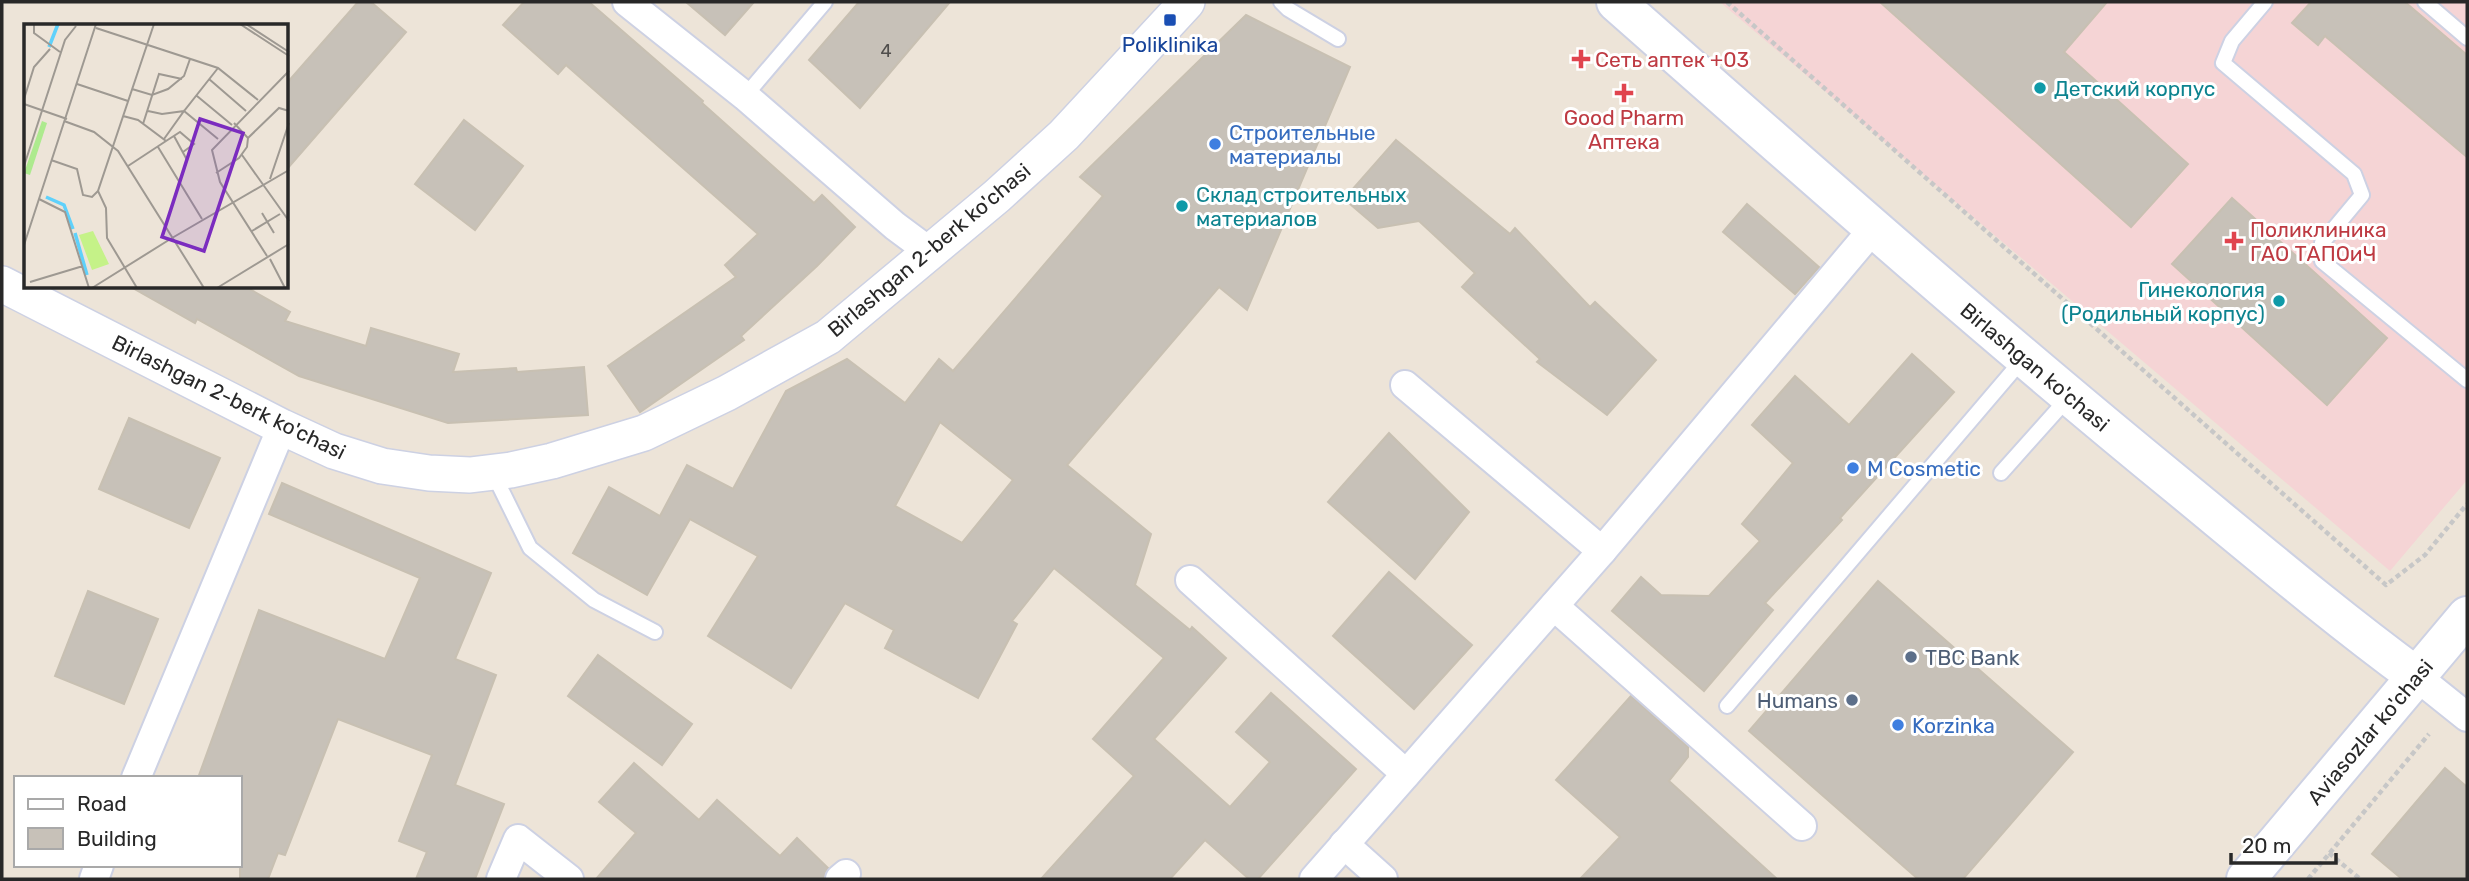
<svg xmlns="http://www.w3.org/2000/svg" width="2469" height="881" viewBox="0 0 2469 881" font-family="Rubik,sans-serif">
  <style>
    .medical { fill: #f5d4d5 }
    .building { fill: #c7c1b8; stroke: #c8c0b2; stroke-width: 2; fill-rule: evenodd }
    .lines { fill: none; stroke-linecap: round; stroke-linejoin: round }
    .service-casing { stroke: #cdd1e3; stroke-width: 18 }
    .minor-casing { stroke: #cdd1e3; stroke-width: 32 }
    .tertiary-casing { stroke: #cdd1e3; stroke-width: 38 }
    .secondary-casing { stroke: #cdd1e3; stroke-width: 42 }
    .path { stroke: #c7c7c7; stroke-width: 4.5; stroke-dasharray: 5 3.5; stroke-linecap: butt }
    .service { stroke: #fff; stroke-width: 14 }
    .minor { stroke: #fff; stroke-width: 28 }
    .tertiary { stroke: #fff; stroke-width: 35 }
    .secondary { stroke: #fff; stroke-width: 38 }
    .transit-dot { fill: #1a4fb4; stroke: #fff; stroke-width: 2.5 }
    .health-dot { fill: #e0444e; stroke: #fff; stroke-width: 2.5 }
    .culture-dot { fill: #0f9aa8; stroke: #fff; stroke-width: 2.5 }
    .shop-dot { fill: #3f7fe0; stroke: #fff; stroke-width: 2.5 }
    .service-dot { fill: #5c6f8a; stroke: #fff; stroke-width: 2.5 }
    .labels { text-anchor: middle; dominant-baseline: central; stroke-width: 6; stroke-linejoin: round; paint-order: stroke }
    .number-label { font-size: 18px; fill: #504e4c }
    .transit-label { font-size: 21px; fill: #164399; stroke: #fff }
    .health-label { font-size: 21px; fill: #be3a42; stroke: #fff; text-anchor: start }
    .culture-label { font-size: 21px; fill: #0d838f; stroke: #fff; text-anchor: start }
    .shop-label { font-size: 21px; fill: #366cbe; stroke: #fff; text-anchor: start }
    .street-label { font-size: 21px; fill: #282828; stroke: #fff }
    .service-label { font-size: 21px; fill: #4e5e75; stroke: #fff; text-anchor: start }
    .inset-river { fill: none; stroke: #5fd1fb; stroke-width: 3.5 }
    .inset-road { fill: none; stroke: #9e9992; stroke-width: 2 }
    .view { fill: #7b2cbf; fill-opacity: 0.15; stroke: #7b2cbf; stroke-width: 3.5 }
    .inset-edge { fill: none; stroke: #282828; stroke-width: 3.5 }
  </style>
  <rect width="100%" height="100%" fill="#ede4d8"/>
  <!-- medical -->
  <path class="medical" d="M1720 2H2467V480L2390 571Z"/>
  <!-- building -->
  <g class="building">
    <path d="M358 2H371L406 32 287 169V83Z"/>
    <path d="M524 2H589L703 101 702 103 814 203 822 195 855 227 817 266 741 336 744 340 640 412 608 366 736 277 725 265 758 234 566 65 558 74 503 25Z"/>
    <path d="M686 2H754L725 35Z"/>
    <path d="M859 2H950L860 108 809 60Z"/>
    <path d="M1880 2H2107L2064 52 2188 164 2131 227Z"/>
    <path d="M2311 2H2405L2467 55V157L2325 36 2318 45 2292 23Z"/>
    <path d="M1246 15 1350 67 1247 310 1219 287 1067 465 1151 534 1135 585 1190 630 1192 627 1226 658 1154 739 1230 807 1270 762 1236 732 1271 693 1356 769 1258 879H1249L1205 840 1170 879H1041L1134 776 1093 739 1164 658 1054 568 1012 621 1017 624 978 698 885 648 894 630 845 603 791 688 708 636 758 556 690 519 647 595 573 553 609 487 660 516 687 465 733 489 786 391 847 359 905 403 939 359 953 371 1103 196 1080 177ZM940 422 1013 480 962 543 895 506Z"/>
    <path d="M464 120 523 166 475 230 415 184Z"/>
    <path d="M1396 140 1510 234 1515 228 1590 307 1595 302 1656 360 1607 415 1537 362 1540 359 1462 287 1475 273 1419 221 1378 228 1344 199Z"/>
    <path d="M2232 198 2387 338 2327 405 2172 264Z"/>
    <path d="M1747 204 1819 267 1795 294 1723 232Z"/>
    <path d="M131 287H246L290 312 285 321 366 346 371 328 459 354 453 372 516 368 517 372 584 367 588 415 448 423 299 376 197 319 195 323Z"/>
    <path d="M1912 354 1954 392 1840 518 1842 520 1765 603 1773 610 1704 691 1612 611 1641 577 1661 595 1709 596 1760 541 1742 524 1793 463 1752 425 1795 376 1849 425Z"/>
    <path d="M129 418 220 458 189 528 99 489Z"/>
    <path d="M1389 433 1469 512 1415 579 1328 502Z"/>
    <path d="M282 483 491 573 455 659 496 675 455 785 504 804 475 879H416L427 852 399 841 432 755 338 719 285 855 278 853 268 879H240V778H198L259 610 385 659 420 578 269 514Z"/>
    <path d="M1389 572 1472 645 1414 709 1333 636Z"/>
    <path d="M1878 581 2073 752 1963 879H1918L1749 731Z"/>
    <path d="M88 591 158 619 124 704 55 676Z"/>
    <path d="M598 655 692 724 662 765 568 696Z"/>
    <path d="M1631 696 1688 747V757L1669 781 1777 879H1580L1620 837 1556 780Z"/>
    <path d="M634 763 699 820 717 800 780 856 797 838 828 868 824 879H596L636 833 599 802Z"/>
    <path d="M2445 768 2467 787V879H2402L2372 854Z"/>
  </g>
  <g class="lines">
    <!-- service casing -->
    <g class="service-casing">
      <g id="service">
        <path d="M1281 2 1288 9 1338 39"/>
        <path d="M2265 2 2232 41 2223 63 2354 174 2362 195 2322 243V261L2467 380"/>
        <path d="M2425 2 2467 38"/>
        <path d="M745 96 825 2"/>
        <path d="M493 473 530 548 594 600 655 632"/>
        <path d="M2001 473 2068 398"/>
        <path d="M1727 706 2023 359"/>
      </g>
    </g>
    <!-- minor casing -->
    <g class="minor-casing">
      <g id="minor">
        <path d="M627 2 745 96 895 226 930 252"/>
        <path d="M1405 385 1602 551"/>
        <path d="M1190 580 1406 774"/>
        <path d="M1554 606 1802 826"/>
        <path d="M2417 677 2467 717"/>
        <path d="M136 778 282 427"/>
        <path d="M1344 844 1383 879"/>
        <path d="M94 879 99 865"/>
        <path d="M501 879 518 839 569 879"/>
        <path d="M840 879 846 874"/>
        <path d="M1314 879 1602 551 1873 229"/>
      </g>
    </g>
    <!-- tertiary casing -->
    <g class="tertiary-casing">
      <path id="tertiary" d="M2 284 282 427 334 451 382 466 429 473 470 475 511 470 552 461 644 433 727 393 828 337 997 196 1064 135 1187 2"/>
    </g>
    <!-- secondary casing -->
    <g class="secondary-casing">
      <g id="secondary">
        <path d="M1616 2C1801 165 1986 329 2177 485 2256 550 2334 616 2417 677"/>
        <path d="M2246 879 2467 616"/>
      </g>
    </g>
    <!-- path -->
    <g class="path">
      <path d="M1727 2 2386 585 2425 555 2467 504"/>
      <path d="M2329 853 2360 879"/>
      <path d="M2308 879 2429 734"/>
    </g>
    <!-- service -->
    <use href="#service" class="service"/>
    <!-- minor -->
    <use href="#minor" class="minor"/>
    <!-- tertiary -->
    <use href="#tertiary" class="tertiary"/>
    <!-- secondary -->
    <use href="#secondary" class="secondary"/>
  </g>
  <!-- markers -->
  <rect class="transit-dot" x="1163" y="13" width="14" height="14" rx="3.5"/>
  <g class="health-dot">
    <path d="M1577.5 48.5h7v7h7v7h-7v7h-7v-7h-7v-7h7z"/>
    <path d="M1620.5 82.5h7v7h7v7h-7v7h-7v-7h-7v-7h7z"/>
    <path d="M2230.5 230.5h7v7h7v7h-7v7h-7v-7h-7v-7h7z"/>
  </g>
  <g class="culture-dot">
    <circle cx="2040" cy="88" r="7"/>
    <circle cx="1182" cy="206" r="7"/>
    <circle cx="2279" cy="301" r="7"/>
  </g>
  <g class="shop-dot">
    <circle cx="1215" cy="144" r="7"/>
    <circle cx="1853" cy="468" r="7"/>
    <circle cx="1898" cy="725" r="7"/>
  </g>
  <g class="service-dot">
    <circle cx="1911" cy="657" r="7"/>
    <circle cx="1852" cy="700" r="7"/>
  </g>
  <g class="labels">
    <!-- number labels -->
    <g class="number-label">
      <text x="886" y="51">4</text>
    </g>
    <!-- transit labels -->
    <g class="transit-label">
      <text x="1170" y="44">Poliklinika</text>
    </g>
    <!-- health labels -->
    <g class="health-label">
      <text x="1595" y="59">Сеть аптек +03</text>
      <text x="1624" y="117" text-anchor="middle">Good Pharm<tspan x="1624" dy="24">Аптека</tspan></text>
      <text x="2250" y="229">Поликлиника<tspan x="2250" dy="24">ГАО ТАПОиЧ</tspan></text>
    </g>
    <!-- culture labels -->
    <g class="culture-label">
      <text x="2054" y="88">Детский корпус</text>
      <text x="1196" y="194">Склад строительных<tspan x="1196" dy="24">материалов</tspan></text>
      <text x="2265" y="289" text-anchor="end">Гинекология<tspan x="2265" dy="24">(Родильный корпус)</tspan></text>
    </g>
    <!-- shop labels -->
    <g class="shop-label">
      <text x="1229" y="132">Строительные<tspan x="1229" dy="24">материалы</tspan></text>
      <text x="1867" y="468">M Cosmetic</text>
      <text x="1912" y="725">Korzinka</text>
    </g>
    <!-- street labels -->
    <g class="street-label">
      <text transform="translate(929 250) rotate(-40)">Birlashgan 2-berk ko'chasi</text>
      <text transform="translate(2035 367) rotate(40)">Birlashgan ko'chasi</text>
      <text transform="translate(229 397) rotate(26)">Birlashgan 2-berk ko'chasi</text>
      <text transform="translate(2370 732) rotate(-50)">Aviasozlar ko'chasi</text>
    </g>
    <!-- service labels -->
    <g class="service-label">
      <text x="1925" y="657">TBC Bank</text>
      <text x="1838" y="700" text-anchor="end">Humans</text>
    </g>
  </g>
  <!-- overview -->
  <g transform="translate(24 24)">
    <rect width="264" height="264" fill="#ede4d8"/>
    <path d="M18 97 23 99 6 151 0 149Z" fill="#adea8e"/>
    <path d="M69 207 85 240 68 246 55 211Z" fill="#c5f288"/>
    <path class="inset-river" d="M25 23 34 0M22 173 40 181 49 205M51 209 63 251"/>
    <path class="inset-road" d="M10 0V9L36 28M216 0 265 32M222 0 265 28M72 4 194 44 234 76M185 55 222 87M53 60 104 77M108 65 128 71 144 65 160 52 166 35M173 72 208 101M0 75 10 43 26 25M0 80 43 95M124 87 138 90 160 87 194 44M99 92 114 96 142 117 104 142M40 97 70 108 94 127 180 264M119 100 135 50 158 55M150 112 163 136M224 114 255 84 265 87M140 115 160 87 194 115M142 117 156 108 170 120 159 128M134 123 178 195M218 131 265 197M27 136 53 145 59 171 68 173 74 167M0 142 41 16 52 2M192 149 215 134 223 123 224 114 210 99M246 155 265 99M15 175 41 188 65 264M238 189 250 209M228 207 256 190M148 214 265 146M0 221 72 0M243 232 196 158 188 126 265 47M246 235 261 264M6 258 59 242M68 264 148 214M113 264 83 214 82 184 74 167 130 0M193 264 265 220"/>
    <path class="view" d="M176 95 219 109 180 227 138 213Z"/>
    <rect width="264" height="264" class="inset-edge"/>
  </g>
  <!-- border -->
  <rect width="2469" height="881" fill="none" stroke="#282828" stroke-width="7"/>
  <!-- legend -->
  <rect x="14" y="776" width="228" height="91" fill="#ffffff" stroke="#a9a9a9" stroke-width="2"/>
  <rect x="28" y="799" width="35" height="10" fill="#ffffff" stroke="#a9a9a9" stroke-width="2"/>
  <text x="77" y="811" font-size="21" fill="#282828">Road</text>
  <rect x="28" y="828" width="35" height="21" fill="#c7c1b8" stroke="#a9a9a9" stroke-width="2"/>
  <text x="77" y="846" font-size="21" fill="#282828">Building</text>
  <!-- scale -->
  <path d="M2231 853v10h105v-10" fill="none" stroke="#282828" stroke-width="3.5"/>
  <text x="2242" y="853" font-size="21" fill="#282828" stroke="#ffffff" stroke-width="5" paint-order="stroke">20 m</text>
</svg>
